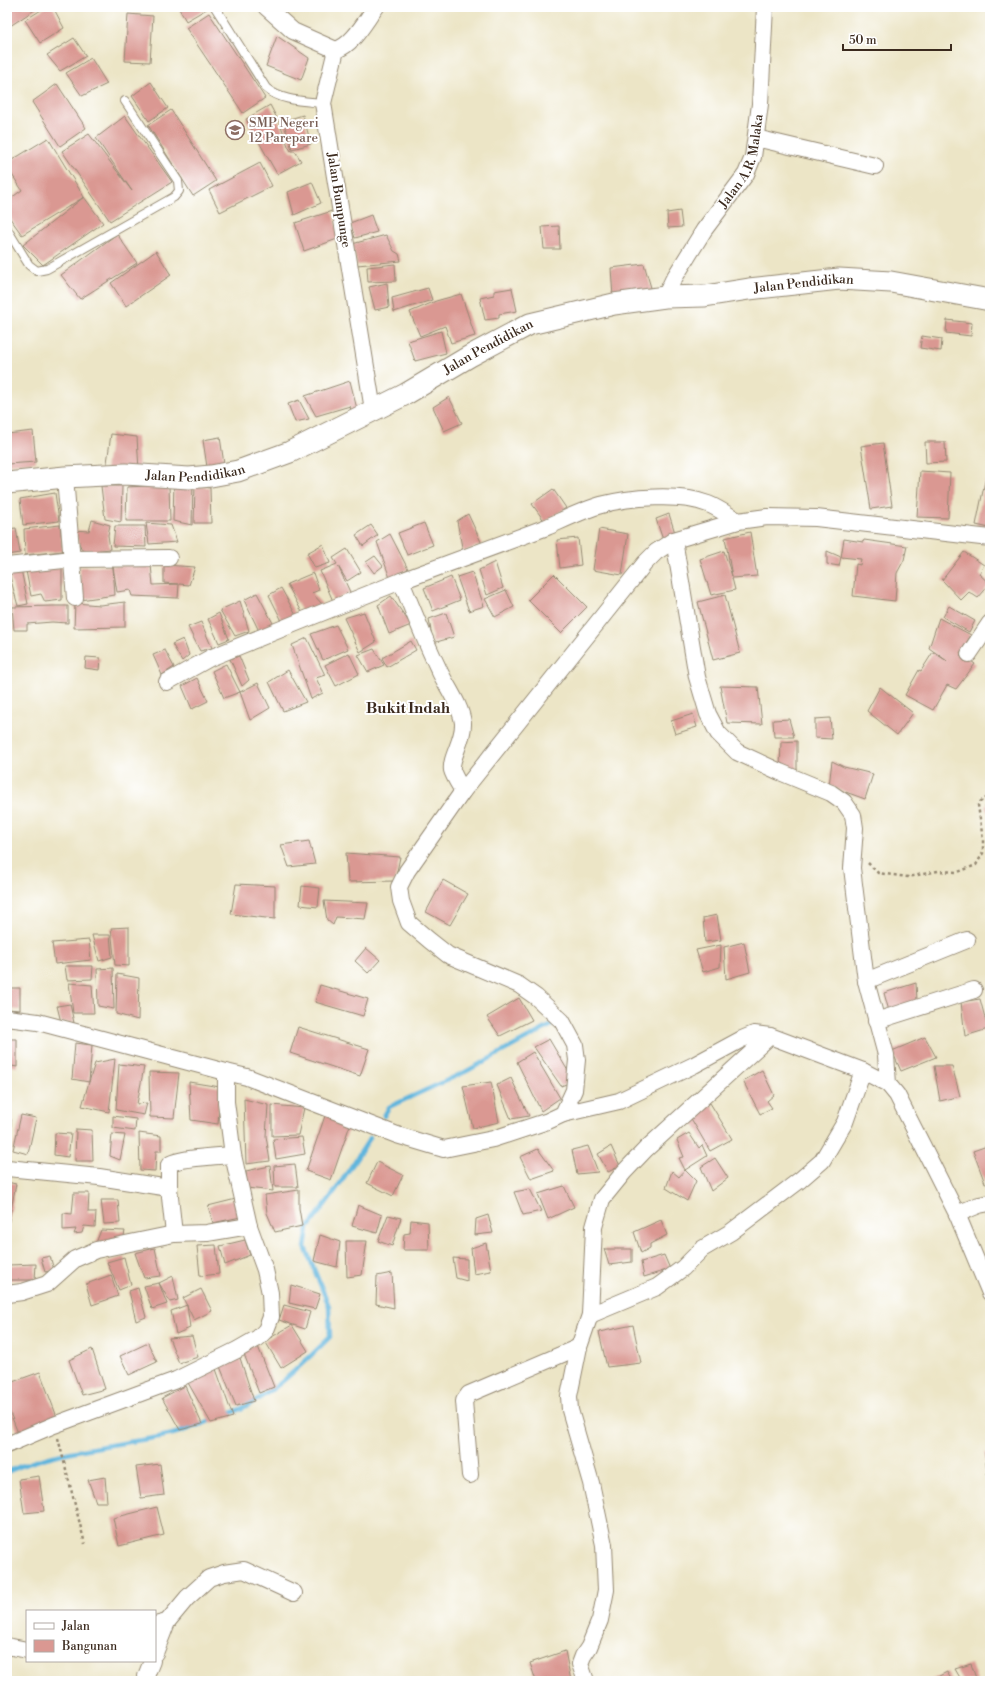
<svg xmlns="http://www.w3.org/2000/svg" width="997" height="1688" viewBox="0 0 997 1688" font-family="'Libre Bodoni',serif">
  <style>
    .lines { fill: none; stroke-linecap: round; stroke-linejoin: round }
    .stream { stroke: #61b5dd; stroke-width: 4.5 }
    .building { fill: #da9892 }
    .service-casing { stroke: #948872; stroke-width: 10 }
    .minor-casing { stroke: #948872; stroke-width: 18 }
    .tertiary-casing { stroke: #948872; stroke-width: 23 }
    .path { stroke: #948872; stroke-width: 2.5; stroke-dasharray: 3 3; stroke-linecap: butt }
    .service { stroke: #fff; stroke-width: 8 }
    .minor { stroke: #fff; stroke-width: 16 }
    .tertiary { stroke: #fff; stroke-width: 21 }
    .labels { text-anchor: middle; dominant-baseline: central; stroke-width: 4; stroke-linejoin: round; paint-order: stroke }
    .education-label { font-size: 13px; fill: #785e54; stroke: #fff; text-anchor: start }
    .street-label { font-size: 13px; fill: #3b2a1e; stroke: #fff }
    .quarter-label { font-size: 15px; font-weight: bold; fill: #3b2a1e; stroke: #fff }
  </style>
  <rect width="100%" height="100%" fill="#fff"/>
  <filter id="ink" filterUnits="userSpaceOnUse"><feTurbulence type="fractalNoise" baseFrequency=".025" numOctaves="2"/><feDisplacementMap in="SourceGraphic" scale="8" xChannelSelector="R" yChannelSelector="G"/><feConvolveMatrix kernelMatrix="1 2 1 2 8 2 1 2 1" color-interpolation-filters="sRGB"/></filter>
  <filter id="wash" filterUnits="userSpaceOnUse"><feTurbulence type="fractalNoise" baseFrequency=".012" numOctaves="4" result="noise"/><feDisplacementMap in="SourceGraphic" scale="16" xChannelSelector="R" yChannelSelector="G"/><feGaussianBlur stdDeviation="0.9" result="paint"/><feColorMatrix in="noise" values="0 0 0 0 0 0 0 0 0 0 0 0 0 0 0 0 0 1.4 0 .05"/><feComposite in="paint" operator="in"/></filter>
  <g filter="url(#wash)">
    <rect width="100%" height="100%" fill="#ece5c6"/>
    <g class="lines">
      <!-- stream -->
      <g class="stream">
        <path d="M384 1116 389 1107 465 1072 552 1025"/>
        <path d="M226 1415C268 1400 299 1367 330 1337L329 1306 305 1247 308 1228 335 1191 370 1138"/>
        <path d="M7 1472C57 1449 115 1446 169 1435 184 1432 200 1424 215 1419"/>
      </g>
    </g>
    <g id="blocks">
      <!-- building -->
      <g class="building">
        <path d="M7 7H39L7 28Z"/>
        <path d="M46 7H53L64 28 40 43 25 20Z"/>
        <path d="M178 7H210L186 21Z"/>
        <path d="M209 13 265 98 243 113 186 28Z"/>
        <path d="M128 14 153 16 150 62 125 61Z"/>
        <path d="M277 36 309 58 301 80 266 66Z"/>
        <path d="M74 38 86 56 60 71 47 55Z"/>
        <path d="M91 58 107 84 82 96 66 73Z"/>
        <path d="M151 82 168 108 149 121 132 96Z"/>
        <path d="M57 84 86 128 60 146 32 102Z"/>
        <path d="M270 105 281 126 288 146 291 151H295L301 161 277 174 246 119Z"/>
        <path d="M171 110 216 181 193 196 148 125Z"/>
        <path d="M303 115 311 144 292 149 283 121Z"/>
        <path d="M125 116 172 182 110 221 62 151 89 134 132 191 96 138Z"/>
        <path d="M48 138 84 197 22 235 7 214V201L22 190 7 167V163Z"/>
        <path d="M260 163 272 186 220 212 209 190Z"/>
        <path d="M312 182 321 203 294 215 288 192Z"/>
        <path d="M84 197 103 223 43 265 23 245Z"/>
        <path d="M332 211 340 238 304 251 295 223Z"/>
        <path d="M680 211 682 227 668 228 667 213Z"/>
        <path d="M371 215 377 232 355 238 350 223Z"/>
        <path d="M559 226 560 249H544L542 227Z"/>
        <path d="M117 234 137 263 80 299 61 275Z"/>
        <path d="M386 235 394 251 399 254 401 261 357 265 352 244Z"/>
        <path d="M156 251 171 275 126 306 111 283Z"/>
        <path d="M395 264 396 281 368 282 367 267Z"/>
        <path d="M644 264 652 291 613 297 611 268Z"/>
        <path d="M387 283 389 307 375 310 369 287Z"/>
        <path d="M428 288 432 300 394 312 392 298Z"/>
        <path d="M512 288 517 311 499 314V318L485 320 480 298 494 295V291Z"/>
        <path d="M461 294 475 336 451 343 445 326 420 336 410 312 436 301Z"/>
        <path d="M947 320 972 323 971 336 946 333Z"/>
        <path d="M441 331 446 353 415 361 408 341Z"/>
        <path d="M922 336 942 339 941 351 920 348Z"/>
        <path d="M350 381 358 413 352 416 350 406 316 416 305 396Z"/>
        <path d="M449 397 462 423 444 431 433 407Z"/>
        <path d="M299 400 309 419 295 422 288 404Z"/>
        <path d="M33 431 36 462 7 464V434Z"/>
        <path d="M111 434 137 437 139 470H106Z"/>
        <path d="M220 437 224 464 207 467 203 440Z"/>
        <path d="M925 442H945L946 462 926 463Z"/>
        <path d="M883 443 892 506 871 509 861 446Z"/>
        <path d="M920 471 950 473 948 518 917 517Z"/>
        <path d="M174 480 193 481 192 525 173 521Z"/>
        <path d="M985 481 990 482V528L976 525Z"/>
        <path d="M169 485 170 521H126L127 487Z"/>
        <path d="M195 485 210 488 211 523H194Z"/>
        <path d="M101 486H122L121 522 105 519Z"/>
        <path d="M553 489 566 508 545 522 532 504Z"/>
        <path d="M55 493 59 521 23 525 20 499Z"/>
        <path d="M468 514 482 544 463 552 457 521Z"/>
        <path d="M669 514 676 536 663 540 656 519Z"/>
        <path d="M92 520 110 525 108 535 110 549 83 552 73 530 89 531Z"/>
        <path d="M146 523 171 525 177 542 149 544Z"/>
        <path d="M424 523 433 545 407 555 398 533Z"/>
        <path d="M60 525 63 551 25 555 24 529Z"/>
        <path d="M371 525 378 535 363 546 356 535Z"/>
        <path d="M115 526H145L146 547 113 546Z"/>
        <path d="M16 528 20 553 7 555V529Z"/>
        <path d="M599 529 628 534 622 575 593 570Z"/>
        <path d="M750 532 757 576 732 578 735 590 711 595 700 559 724 551 732 576 725 538Z"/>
        <path d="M390 534 408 569 390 578 377 542Z"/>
        <path d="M578 538 581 565 560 568 557 540Z"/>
        <path d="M844 539 863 542 864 540 907 546 904 560 897 573 895 601 853 596 856 564 860 565 861 559 841 557 839 566 827 564V551L841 557Z"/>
        <path d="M323 544 330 563 315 568 307 553Z"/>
        <path d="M347 549 361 572 347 581 338 566 350 592 333 601 320 571 337 564 333 558Z"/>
        <path d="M964 552 984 565 979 574 990 584 978 598 969 592 961 600 942 580Z"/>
        <path d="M375 556 383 566 374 573 366 562Z"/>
        <path d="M495 562 503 588 487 595 479 570Z"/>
        <path d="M151 565 153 585 178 584 164 583V565L195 567 189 585 179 584 178 598 132 596 130 590 117 592 113 567 115 595 80 600V567Z"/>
        <path d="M62 567V600L45 602 41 594 31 596 26 571Z"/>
        <path d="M21 569 28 604 18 606 9 573Z"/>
        <path d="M472 572 484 606 469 611 457 577Z"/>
        <path d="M313 573 319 590 312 593 322 604 303 614 287 584Z"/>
        <path d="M554 574 587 607 561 633 528 600Z"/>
        <path d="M451 577 460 600 433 611 424 588Z"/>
        <path d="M7 588 12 607 7 608Z"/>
        <path d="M281 588 298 619 285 627 269 595Z"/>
        <path d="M506 590 514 607 495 617 485 599Z"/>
        <path d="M257 593 274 625 259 631 244 600Z"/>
        <path d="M725 595 740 653 713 660 698 602Z"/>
        <path d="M391 596 411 625 389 634 378 605Z"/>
        <path d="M240 601 249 631 235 636 220 610Z"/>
        <path d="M125 602V627L74 628 75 603 100 605Z"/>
        <path d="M53 606H68V623L52 622 27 624V630H14L12 607Z"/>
        <path d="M949 606 975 621 969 632 943 617Z"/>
        <path d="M364 612 376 642 360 652 344 618Z"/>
        <path d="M219 613 229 639 219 643 208 619Z"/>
        <path d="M446 613 454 637 433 643 429 619Z"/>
        <path d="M939 618 971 635 960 653 975 664 956 689 947 685 933 710 905 695 919 670 921 671 933 652 947 661 929 648Z"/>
        <path d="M201 622 212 648 200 651 188 627Z"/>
        <path d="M336 625 348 649 323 660 311 634Z"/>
        <path d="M307 638 325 675 316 678 323 693 311 699 292 645Z"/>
        <path d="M183 639 189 655 182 661 172 644Z"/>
        <path d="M411 641 416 650 387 667 382 658Z"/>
        <path d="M374 649 384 665 368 672 358 655Z"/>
        <path d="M165 650 174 667 162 675 153 655Z"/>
        <path d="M349 653 359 674 336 686 325 665Z"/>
        <path d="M239 656 249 680 242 686 230 659Z"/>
        <path d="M86 657 100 658 99 670 85 668Z"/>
        <path d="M226 664 240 692 258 683 270 708 250 720 240 692 224 698 212 671Z"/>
        <path d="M288 670 306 702 283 711 269 682Z"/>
        <path d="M197 678 208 701 192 709 182 686Z"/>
        <path d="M720 686 758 687 762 724 727 723Z"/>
        <path d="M880 687 913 713 897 735 867 711Z"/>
        <path d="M693 714 697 727 675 734 671 721Z"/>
        <path d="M830 718 832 739 815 738V719Z"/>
        <path d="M789 719 794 737H774L773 720Z"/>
        <path d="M797 741V772L780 767 781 742Z"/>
        <path d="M832 761 844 767 873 774 865 799 829 786Z"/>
        <path d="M990 804V816L985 806Z"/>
        <path d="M309 841 315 864 289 867 281 845Z"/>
        <path d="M346 853 400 857 395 881 348 882Z"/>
        <path d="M443 880 468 894 450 925 426 912Z"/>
        <path d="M236 884 275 886V919L231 914Z"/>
        <path d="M302 886 320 888 318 907 300 905Z"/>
        <path d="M324 901 368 903 365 919 336 917 333 925 327 920Z"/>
        <path d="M717 915 721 940 705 942 703 918Z"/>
        <path d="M129 927V966L115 965 111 928Z"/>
        <path d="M92 935H110L112 957 99 961Z"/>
        <path d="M89 940 91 960 55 964 52 943Z"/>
        <path d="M744 942 750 972 726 979 724 947Z"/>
        <path d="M721 945 720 967 703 972 696 950Z"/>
        <path d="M366 948 380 960 368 973 355 961Z"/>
        <path d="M65 966H93L92 979 67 980Z"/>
        <path d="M113 968 114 1009 98 1006 97 969Z"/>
        <path d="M117 974 139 978 138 1020 116 1014Z"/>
        <path d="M69 983 92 985 94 1013H73Z"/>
        <path d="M916 983 917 1001 889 1011 884 993Z"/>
        <path d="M320 985 368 999 363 1016 315 1002Z"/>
        <path d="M8 988H20V1010L7 1009Z"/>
        <path d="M519 998 532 1020 500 1036 487 1017Z"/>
        <path d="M980 999 988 1029 965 1036 961 1002Z"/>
        <path d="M70 1004 74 1023 61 1022 57 1006Z"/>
        <path d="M298 1027 369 1049 360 1076 290 1053Z"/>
        <path d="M925 1037 936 1057 901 1071 892 1051Z"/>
        <path d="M7 1039H17V1067L7 1065Z"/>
        <path d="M549 1039 574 1081 561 1086 534 1047Z"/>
        <path d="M75 1043 92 1045 89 1082 95 1063 115 1059 109 1112 82 1106 89 1082 72 1079Z"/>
        <path d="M533 1052 560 1098 541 1111 517 1062Z"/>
        <path d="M119 1064 144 1067 137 1104 147 1103 144 1115 116 1110Z"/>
        <path d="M934 1066H952L960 1096 940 1101Z"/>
        <path d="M762 1070 774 1095 767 1101 772 1108 760 1114 743 1081Z"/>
        <path d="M149 1072 179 1073 174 1118 150 1117Z"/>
        <path d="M511 1078 529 1116 511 1119 497 1085Z"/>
        <path d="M189 1082 220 1087 218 1124 191 1120Z"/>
        <path d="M491 1082 499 1122 473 1128 463 1086Z"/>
        <path d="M244 1099 268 1105 266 1136 270 1161 246 1164Z"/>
        <path d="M710 1103 732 1139 710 1151 689 1115Z"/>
        <path d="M272 1105 304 1108 298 1135 272 1136Z"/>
        <path d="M326 1113 351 1122 331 1180 306 1171Z"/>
        <path d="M21 1115 36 1118 28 1154 13 1150Z"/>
        <path d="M113 1116 136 1119 135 1131 113 1128Z"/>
        <path d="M7 1119H11L10 1152H7Z"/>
        <path d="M76 1129 92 1130 93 1161H75Z"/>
        <path d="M55 1133 71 1134 68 1157 54 1155Z"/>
        <path d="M139 1133 161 1136V1151H156L155 1171 140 1170Z"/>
        <path d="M689 1133 699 1148 702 1145 707 1156 685 1170 679 1158 684 1157 677 1140Z"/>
        <path d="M112 1134 125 1135 120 1160 110 1156Z"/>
        <path d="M302 1137 305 1154 276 1159 273 1139Z"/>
        <path d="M990 1145V1182L985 1183 973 1151Z"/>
        <path d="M588 1146 598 1172 577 1174 572 1150Z"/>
        <path d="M611 1146 620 1166 608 1172 598 1154Z"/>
        <path d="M538 1149 554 1171 531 1179 520 1157Z"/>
        <path d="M715 1158 728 1178 711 1191 701 1167Z"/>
        <path d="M377 1162 403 1175 393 1196 367 1183Z"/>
        <path d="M295 1164 298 1187H275L274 1166Z"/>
        <path d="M270 1166 273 1191 247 1188 246 1171Z"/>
        <path d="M685 1170 696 1181 687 1201 666 1188 672 1171 679 1177Z"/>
        <path d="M7 1182 16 1184 8 1225H7Z"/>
        <path d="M564 1186 574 1207 548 1219 538 1194Z"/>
        <path d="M530 1189 541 1211 523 1215 514 1192Z"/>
        <path d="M299 1190V1208L302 1226 275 1232 267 1213 265 1195Z"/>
        <path d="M74 1193H89L88 1212H96L95 1227 84 1226 82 1233 74 1234 76 1229 63 1230V1213L72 1214Z"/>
        <path d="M240 1198 245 1216 213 1223 208 1206Z"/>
        <path d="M101 1200H118L120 1223 104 1224Z"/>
        <path d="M358 1205 382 1215 377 1233 352 1226Z"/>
        <path d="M388 1215 401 1218 392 1246 378 1241Z"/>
        <path d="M488 1215 493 1233 475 1235 476 1219Z"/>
        <path d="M411 1220 428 1222 429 1250H403L404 1234 410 1233Z"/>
        <path d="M661 1220 667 1235 650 1244V1248L641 1253 634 1232Z"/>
        <path d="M101 1230 125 1231 123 1240 96 1243Z"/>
        <path d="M320 1235 340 1242 337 1267 314 1261Z"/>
        <path d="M245 1240 250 1255 225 1265 220 1246Z"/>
        <path d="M346 1241H367L362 1275 347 1277Z"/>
        <path d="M486 1243 491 1271 474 1274 471 1248Z"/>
        <path d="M216 1245 219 1274 200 1276 197 1246Z"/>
        <path d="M155 1248 161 1276 144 1278 135 1253Z"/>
        <path d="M604 1249H632V1262L609 1265Z"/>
        <path d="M664 1255 670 1269 644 1277 641 1262Z"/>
        <path d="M50 1256 54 1270 45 1272 41 1258Z"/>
        <path d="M124 1257 131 1285 119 1290 107 1262Z"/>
        <path d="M453 1258 467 1259V1281L456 1278Z"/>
        <path d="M36 1264 35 1280H8V1265Z"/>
        <path d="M392 1273 394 1308 376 1304 377 1276Z"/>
        <path d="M111 1275 118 1296 92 1305 86 1284Z"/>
        <path d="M173 1276 178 1300 170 1302 159 1283Z"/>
        <path d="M159 1283 167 1304 152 1309 144 1286Z"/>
        <path d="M291 1285 320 1294 315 1309 289 1303Z"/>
        <path d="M138 1288 146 1317 136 1321 129 1291Z"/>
        <path d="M201 1289 212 1311 194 1320 183 1298Z"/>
        <path d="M187 1305 190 1328 176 1334 171 1311Z"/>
        <path d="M284 1305 310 1312 305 1329 279 1320Z"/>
        <path d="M292 1325 308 1351 281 1368 265 1341Z"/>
        <path d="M633 1325 641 1363 607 1367 599 1332Z"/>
        <path d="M192 1336 198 1357 179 1363 169 1338Z"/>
        <path d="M148 1343 157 1362 129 1375 120 1356Z"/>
        <path d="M257 1344 274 1387 259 1393 242 1349Z"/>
        <path d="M92 1349 105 1389 82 1395 69 1360Z"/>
        <path d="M240 1358 254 1401 236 1406 219 1364Z"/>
        <path d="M216 1369 233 1417 211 1423 187 1381Z"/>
        <path d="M40 1372 57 1417 18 1433 7 1405V1384Z"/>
        <path d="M185 1386 202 1424 180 1430 162 1398Z"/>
        <path d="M985 1453H990V1474H987Z"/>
        <path d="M160 1464 164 1495 141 1498 136 1467Z"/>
        <path d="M39 1476 44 1511 24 1513 19 1479Z"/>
        <path d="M105 1477 107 1502H96L88 1480Z"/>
        <path d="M157 1507 164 1535 119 1546 113 1518Z"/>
        <path d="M565 1651 571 1681H536L530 1663Z"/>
        <path d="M971 1664 977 1681H962L955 1669Z"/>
        <path d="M947 1672 952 1681H929Z"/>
      </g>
    </g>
  </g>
  <g filter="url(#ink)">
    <use href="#blocks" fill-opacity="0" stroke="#948872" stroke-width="1"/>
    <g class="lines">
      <!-- service casing -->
      <g class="service-casing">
        <g id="service">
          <path d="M215 7 266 88C280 101 305 101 323 103"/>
          <path d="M7 229 29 265 37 271 47 269 174 197 179 191 178 181 125 101"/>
        </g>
      </g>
      <!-- minor casing -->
      <g class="minor-casing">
        <g id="minor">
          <path d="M266 7 293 31 336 50"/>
          <path d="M756 138 875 166"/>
          <path id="s1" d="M665 297 673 280 704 230 746 174 753 157 760 104 765 7"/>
          <path d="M373 410 323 103 336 50C354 44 365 21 376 7"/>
          <path d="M65 477 75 598"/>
          <path d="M674 540 697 677 708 714 718 733 737 752 780 772 831 793 844 802 853 815 855 828 852 868 866 981 886 1055 888 1084"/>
          <path d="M7 566 73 559 169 558"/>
          <path d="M401 581C413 611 425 641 439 670 446 686 461 705 463 723 464 740 450 758 452 770 454 777 459 784 463 791"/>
          <path d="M969 654 990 623"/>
          <path d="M167 682 210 658 301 621 401 581 547 527C565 519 583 510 601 505 629 497 681 493 708 504 718 508 728 515 738 521"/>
          <path d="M866 981 967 940"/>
          <path d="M7 1018 38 1022 226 1072 247 1077 397 1135 444 1149 493 1139 548 1121 563 1114 574 1090 577 1060 575 1045 562 1021 536 997 519 985 448 955 429 940 409 923 401 901 399 887 407 871 463 791 645 563 656 552 674 540 738 521 767 517 816 518 990 538"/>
          <path d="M876 1021 974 990"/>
          <path d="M563 1114 619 1101 694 1065 742 1039 754 1034 770 1036 863 1071 888 1084 897 1095 957 1214 990 1293"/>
          <path d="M7 1168 99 1177 169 1188"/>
          <path d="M957 1214 979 1205 990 1203"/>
          <path d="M174 1234 169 1188V1165C176 1158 221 1156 233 1155"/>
          <path d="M7 1294 22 1292 47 1284 75 1259 96 1250 174 1234 207 1233 249 1226"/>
          <path d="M590 1315 657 1287 683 1268 702 1249 731 1232 800 1180 822 1161 845 1122 863 1071"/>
          <path d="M7 1445 54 1425 176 1380 237 1350 258 1338 266 1330 271 1317 270 1293 265 1270 249 1226 233 1155 226 1102V1072"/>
          <path d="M470 1475 464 1401 469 1394 579 1347"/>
          <path d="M167 1622 187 1598 209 1578 224 1573 244 1570 294 1593"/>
          <path d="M155 1625 167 1622 155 1653"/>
          <path d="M7 1646 27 1650"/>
          <path d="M148 1681 146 1676 152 1661"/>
          <path d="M586 1681 580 1664 583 1656 589 1647 600 1620 606 1590 604 1545 591 1483 570 1410 569 1396 579 1347 590 1315 594 1227 602 1199 624 1172 646 1149 770 1036"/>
        </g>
      </g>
      <!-- tertiary casing -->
      <g class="tertiary-casing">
        <g id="tertiary">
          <path id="s2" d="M7 483 65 477 125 474 189 478 211 476 238 471 290 452 406 394 470 356 530 324 614 304 665 297 705 296 749 289 839 279 891 282 990 300"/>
        </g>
      </g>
      <!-- path -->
      <g class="path">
        <path d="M868 863 878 873 908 877 938 871 958 872 976 865 983 853V840L978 805 981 801 990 796"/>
        <path d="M58 1438 85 1544"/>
      </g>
      <!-- service -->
      <use href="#service" class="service"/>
      <!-- minor -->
      <use href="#minor" class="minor"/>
      <!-- tertiary -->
      <use href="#tertiary" class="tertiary"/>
    </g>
  </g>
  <!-- icons -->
  <defs>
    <g id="school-ring" transform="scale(1)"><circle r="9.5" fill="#fff" stroke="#8d6e63" stroke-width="1.5"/><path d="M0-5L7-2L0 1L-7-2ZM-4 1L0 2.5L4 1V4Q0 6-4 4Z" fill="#8d6e63"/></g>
  </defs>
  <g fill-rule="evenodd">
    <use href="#school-ring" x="235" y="130"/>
  </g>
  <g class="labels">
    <!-- education labels -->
    <g class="education-label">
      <text x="249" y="123">SMP Negeri<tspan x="249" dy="15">12 Parepare</tspan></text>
    </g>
    <!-- street labels -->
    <g class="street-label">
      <text stroke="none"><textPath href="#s1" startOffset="158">Jalan A.R. Malaka</textPath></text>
      <text transform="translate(339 200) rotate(81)">Jalan Bumpunge</text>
      <text stroke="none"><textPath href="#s2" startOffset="837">Jalan Pendidikan</textPath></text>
      <text stroke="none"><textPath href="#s2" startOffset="512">Jalan Pendidikan</textPath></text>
      <text stroke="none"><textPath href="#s2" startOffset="189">Jalan Pendidikan</textPath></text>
    </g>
    <!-- quarter labels -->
    <g class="quarter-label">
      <text x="408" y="708">Bukit Indah</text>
    </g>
  </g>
  <!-- margin -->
  <rect width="997" height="1688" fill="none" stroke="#fff" stroke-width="24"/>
  <!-- legend -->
  <rect x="26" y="1610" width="130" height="52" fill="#ffffff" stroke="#b1aaa5"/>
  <rect x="34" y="1623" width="20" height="6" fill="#ffffff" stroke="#b1aaa5"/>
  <text x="62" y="1630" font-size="12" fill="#3b2a1e">Jalan</text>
  <rect x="34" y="1640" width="20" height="12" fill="#da9892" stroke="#b1aaa5"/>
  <text x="62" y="1650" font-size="12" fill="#3b2a1e">Bangunan</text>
  <!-- scale -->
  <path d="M843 44v6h108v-6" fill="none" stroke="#3b2a1e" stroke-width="2"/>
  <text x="849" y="44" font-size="12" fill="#3b2a1e" stroke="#ffffff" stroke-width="3" paint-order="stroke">50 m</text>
</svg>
